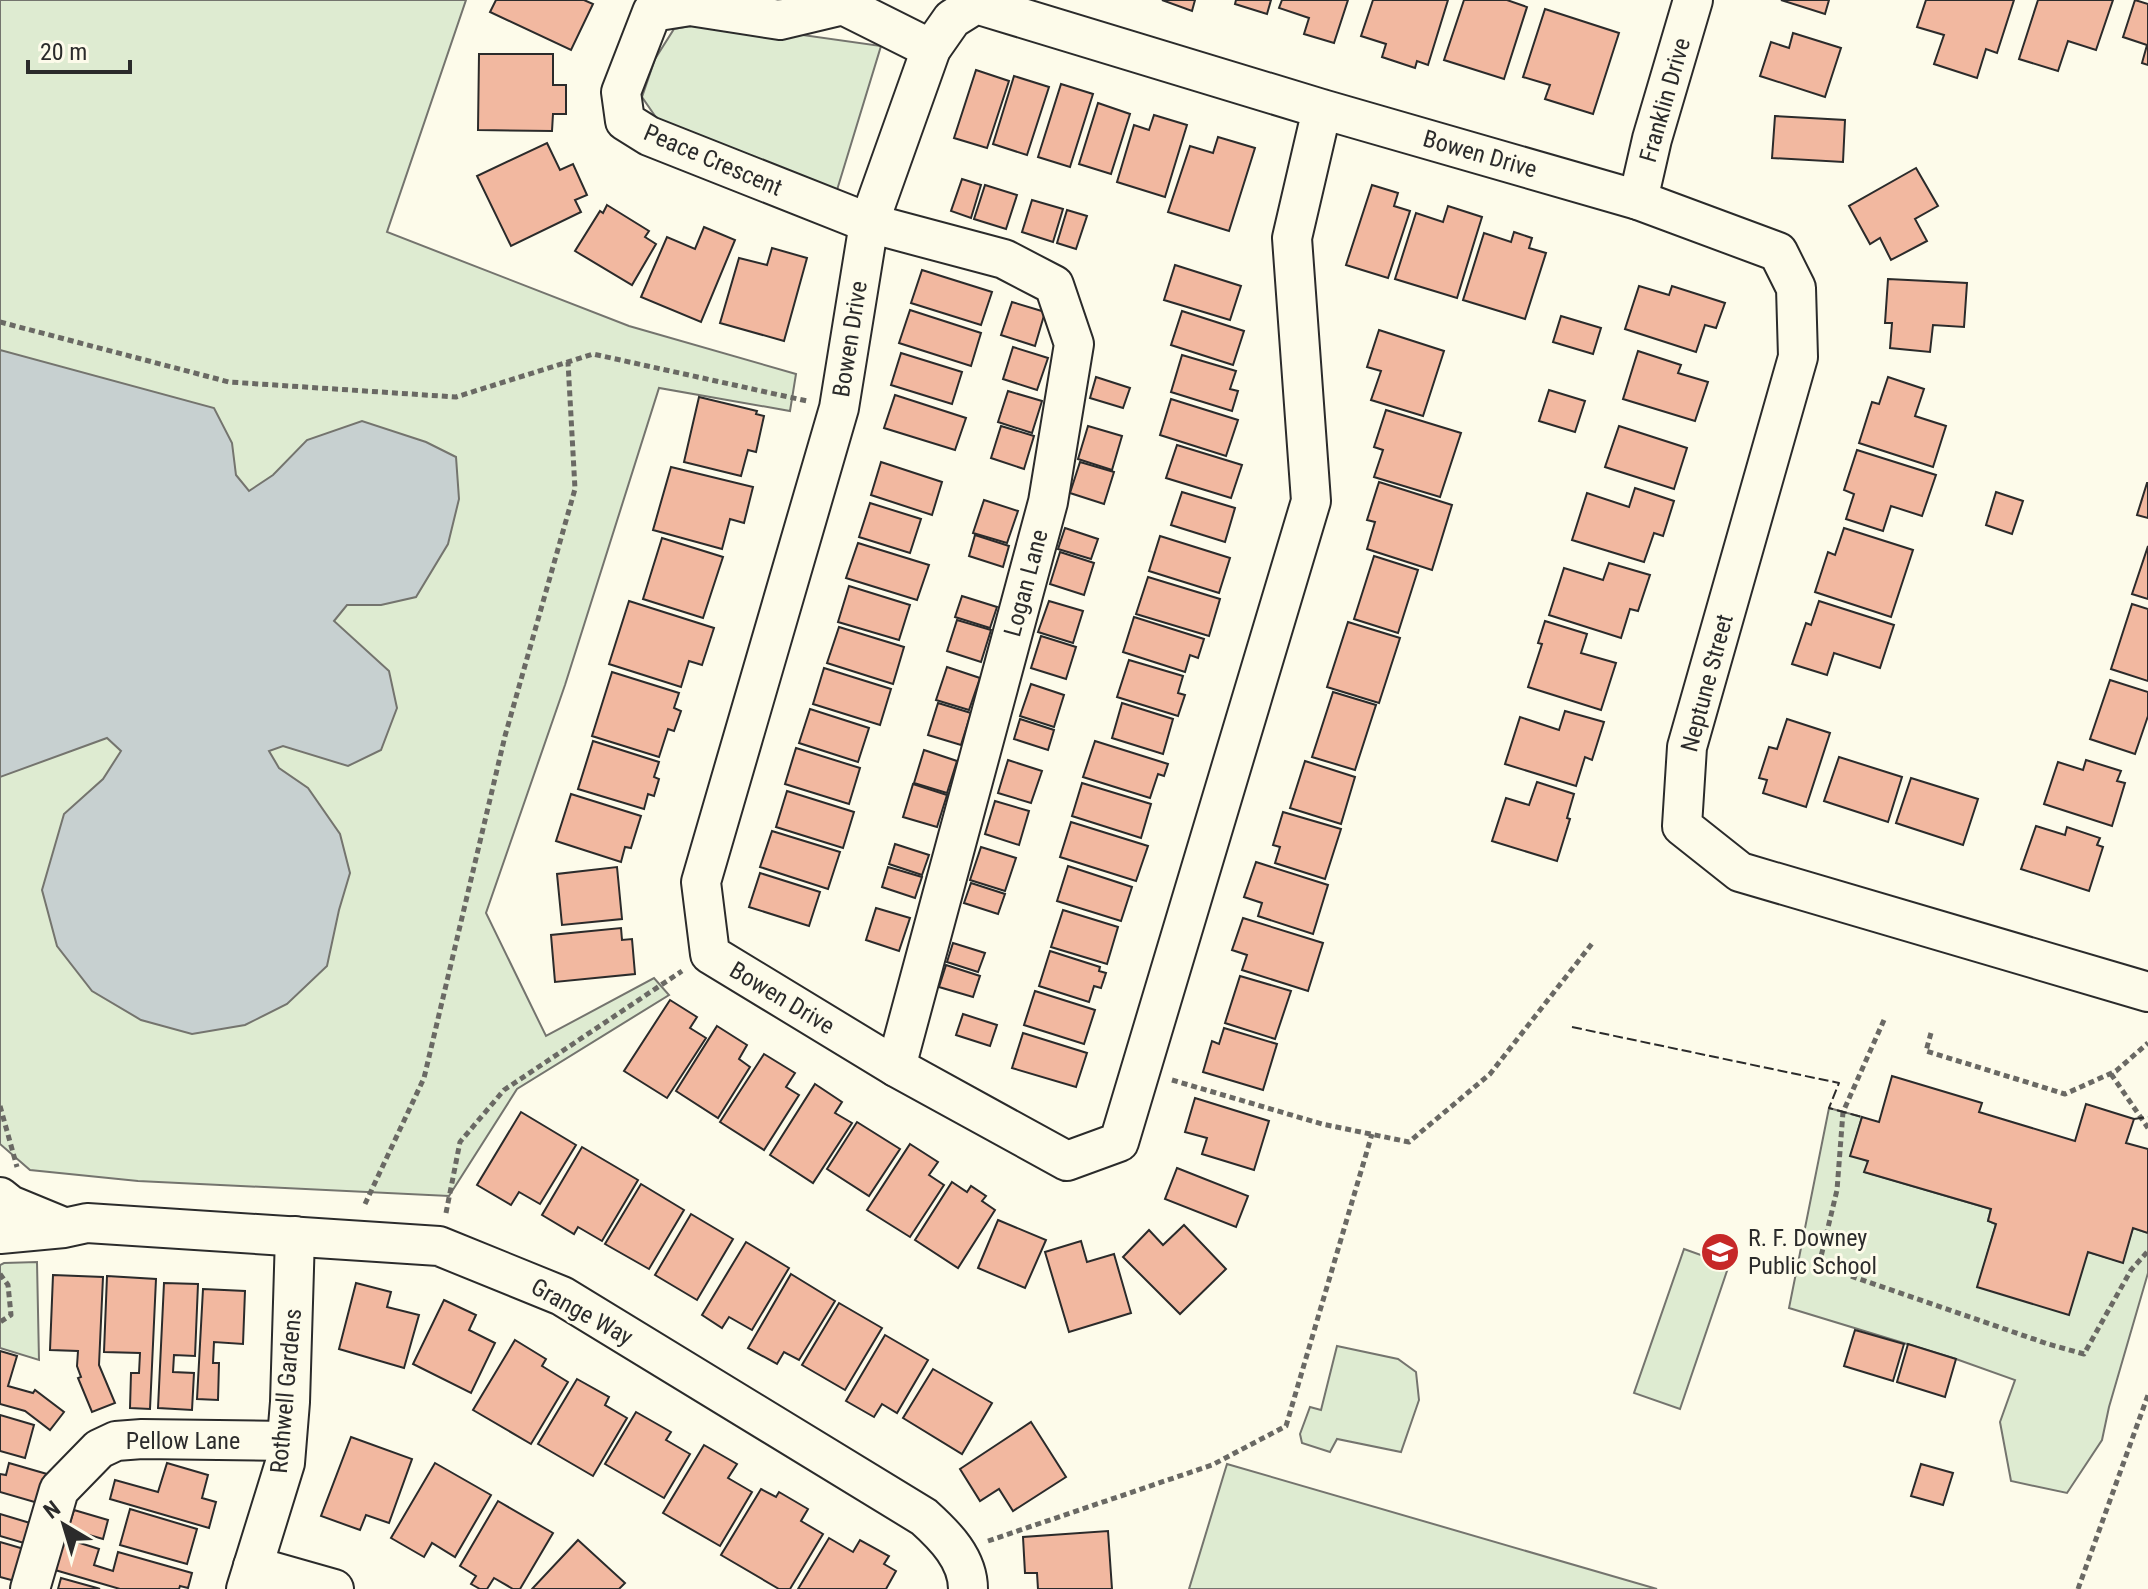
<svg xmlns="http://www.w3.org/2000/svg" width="2148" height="1589" viewBox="0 0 2148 1589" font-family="'Roboto Condensed',sans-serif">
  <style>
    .green { fill: #deebd1; stroke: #74746e; stroke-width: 2 }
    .water { fill: #c7d0d0; stroke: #74746e; stroke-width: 2 }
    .building { fill: #f2b8a0; stroke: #2b2b2b; stroke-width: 2 }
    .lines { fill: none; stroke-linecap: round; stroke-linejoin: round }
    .minor-casing { stroke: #2b2b2b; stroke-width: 42 }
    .path { stroke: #6a6964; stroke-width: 5; stroke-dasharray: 6 4; stroke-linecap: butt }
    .minor { stroke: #fdfbea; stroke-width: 38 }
    .fence { stroke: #2b2b2b; stroke-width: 2; stroke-dasharray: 10 4; stroke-linecap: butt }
    .labels { text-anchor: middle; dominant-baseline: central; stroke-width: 6; stroke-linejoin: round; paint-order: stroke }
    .street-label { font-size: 24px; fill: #2b2b2b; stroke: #fdfbea }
    .poi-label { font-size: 24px; fill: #2b2b2b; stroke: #fdfbea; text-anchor: start }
  </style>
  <rect width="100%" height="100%" fill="#fdfbea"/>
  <!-- green -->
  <g class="green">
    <path d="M0 0H466L387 232 629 326 796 374 790 411 659 388 565 685 486 913 546 1036 654 978 669 995 517 1089 449 1196 138 1181 30 1170 0 1144Z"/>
    <path d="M711 22 881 46 837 190 664 129 642 97 655 59 674 29Z"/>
    <path d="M1829 1108 1862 1117 1851 1155 1868 1161 1865 1172 1991 1209 1988 1221 1996 1224 1978 1287 2088 1252 2122 1262 2133 1228 2148 1233V1273L2109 1407 2102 1440 2067 1493 2011 1481 2000 1422 2015 1380 1956 1359 1789 1308Z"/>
    <path d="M1684 1249 1729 1265 1680 1409 1634 1393Z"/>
    <path d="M37 1262 39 1360 0 1348V1265L4 1263Z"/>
    <path d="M1337 1346 1398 1359 1416 1372 1419 1400 1401 1452 1337 1439 1330 1452 1302 1443 1300 1434 1310 1407 1321 1410Z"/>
    <path d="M1227 1464 1657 1589H1189Z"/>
  </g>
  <!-- water -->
  <path class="water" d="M0 350 214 408 232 443 236 475 249 491 273 475 307 440 362 421 426 442 456 457 459 499 448 544 416 597 381 605H347L334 621 389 671 397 708 381 750 348 766 283 746 269 751 279 768 308 788 340 834 350 873 339 910 327 966 287 1004 245 1025 192 1034 141 1020 92 991 57 946 42 890 64 814 103 779 121 751 107 738 0 777Z"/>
  <!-- building -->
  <g class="building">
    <path d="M496 0H584L593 4 571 50 490 12Z"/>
    <path d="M1162 0H1195L1192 11Z"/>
    <path d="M1236 0H1271L1267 14 1235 4Z"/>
    <path d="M1282 0H1348L1334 43 1304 34 1309 18 1279 8Z"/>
    <path d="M1373 0H1448L1428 65 1417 61 1415 68 1382 57 1386 44 1361 36Z"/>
    <path d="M1464 0H1507L1527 7 1504 79 1444 60Z"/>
    <path d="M1781 0H1829L1825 14Z"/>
    <path d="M1926 0H2014L1997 53 1986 49 1977 78 1934 64 1944 35 1917 27Z"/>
    <path d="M2038 0H2113L2096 50 2068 41 2058 71 2019 59Z"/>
    <path d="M2135 0 2148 4V65L2142 63 2147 45 2123 37Z"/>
    <path d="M1545 9 1619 33 1593 114 1545 99 1550 85 1523 77Z"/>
    <path d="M1793 33 1841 48 1825 97 1760 76 1771 42 1789 48Z"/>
    <path d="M479 54H553V85H566V114H553L552 131 478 130Z"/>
    <path d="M976 70 1009 81 987 148 954 138Z"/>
    <path d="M1014 76 1049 87 1027 155 993 144Z"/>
    <path d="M1061 84 1093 94 1070 167 1038 157Z"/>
    <path d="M1098 103 1130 114 1111 174 1079 164Z"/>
    <path d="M1154 115 1187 125 1165 197 1117 182 1134 125 1149 130Z"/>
    <path d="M1775 116 1845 120 1843 162 1772 158Z"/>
    <path d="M1218 137 1255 148 1229 231 1168 212 1190 146 1213 153Z"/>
    <path d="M547 143 560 170 573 164 587 195 575 200 581 212 511 246 477 176Z"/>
    <path d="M1916 168 1938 206 1915 219 1927 241 1891 260 1880 238 1870 244 1849 206Z"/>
    <path d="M962 179 981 185 971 218 951 211Z"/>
    <path d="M985 185 1017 195 1006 229 974 219Z"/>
    <path d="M1372 185 1398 193 1394 206 1410 211 1388 278 1346 265Z"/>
    <path d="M1032 200 1063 209 1053 242 1022 232Z"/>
    <path d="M607 205 649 231 645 237 656 244 632 285 575 251 600 211 603 213Z"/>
    <path d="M1448 206 1482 217 1457 298 1395 279 1416 213 1443 222Z"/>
    <path d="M1067 210 1087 216 1076 249 1057 243Z"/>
    <path d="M704 227 735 240 701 322 641 297 667 237 695 249Z"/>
    <path d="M1514 232 1532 238 1529 248 1546 253 1525 319 1463 300 1484 233 1511 242Z"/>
    <path d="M772 248 807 258 784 341 720 323 739 258 767 265Z"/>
    <path d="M1175 265 1241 286 1230 320 1164 300Z"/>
    <path d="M922 270 992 292 981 325 911 303Z"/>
    <path d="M1888 279 1967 283 1964 327 1933 325 1930 352 1890 348 1892 323H1885Z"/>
    <path d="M1639 286 1669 295 1672 286 1725 303 1716 328 1705 325 1696 352 1625 329Z"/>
    <path d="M1012 302 1045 312 1035 346 1001 335Z"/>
    <path d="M910 310 981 333 971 366 899 343Z"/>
    <path d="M1182 311 1244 331 1233 365 1171 345Z"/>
    <path d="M1561 316 1601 328 1593 354 1553 342Z"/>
    <path d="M1379 330 1444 351 1423 416 1371 400 1381 371 1367 367Z"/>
    <path d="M1013 347 1048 358 1037 390 1003 379Z"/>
    <path d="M1638 351 1681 365 1678 373 1708 382 1695 421 1623 399Z"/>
    <path d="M901 353 962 372 952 404 891 385Z"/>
    <path d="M1182 355 1236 371 1230 389 1238 391 1232 411 1171 392Z"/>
    <path d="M1096 377 1130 388 1123 408 1090 398Z"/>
    <path d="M1888 377 1924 389 1915 416 1946 426 1933 467 1859 443 1872 402 1879 404Z"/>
    <path d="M1549 390 1585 401 1575 432 1539 421Z"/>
    <path d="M1008 391 1042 401 1032 433 998 422Z"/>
    <path d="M895 395 966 418 955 450 884 428Z"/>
    <path d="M699 397 757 411 756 414 764 416 756 452 748 450 741 476 684 462Z"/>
    <path d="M1171 399 1238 420 1226 456 1160 435Z"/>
    <path d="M1386 410 1461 433 1440 497 1374 477 1383 450 1374 447Z"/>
    <path d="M1001 426 1034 436 1024 469 991 458Z"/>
    <path d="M1088 426 1122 436 1112 470 1078 459Z"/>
    <path d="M1619 426 1687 448 1674 489 1605 467Z"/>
    <path d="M1177 445 1242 465 1231 498 1166 478Z"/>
    <path d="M1857 450 1936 475 1922 516 1891 506 1883 531 1846 519 1854 494 1844 490Z"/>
    <path d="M881 462 942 482 932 515 871 495Z"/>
    <path d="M1080 462 1114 472 1104 504 1070 493Z"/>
    <path d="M671 467 753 487 744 523 730 519 722 549 653 530Z"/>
    <path d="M1379 482 1452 505 1432 570 1367 549 1375 522 1367 520Z"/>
    <path d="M2147 483H2148V518L2137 515Z"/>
    <path d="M1635 488 1674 501 1663 536 1654 533 1644 562 1572 540 1587 493 1629 507Z"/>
    <path d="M1182 492 1235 508 1225 542 1171 525Z"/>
    <path d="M1996 492 2023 501 2012 534 1986 525Z"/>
    <path d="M984 500 1018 511 1007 543 973 533Z"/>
    <path d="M870 503 921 519 910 553 859 537Z"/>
    <path d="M1065 528 1098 539 1091 559 1058 549Z"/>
    <path d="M1844 528 1913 550 1891 617 1815 592 1828 552 1835 555Z"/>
    <path d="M975 535 1009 546 1003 567 969 556Z"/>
    <path d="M1160 536 1230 558 1219 593 1149 571Z"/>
    <path d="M662 538 723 557 703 618 643 599Z"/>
    <path d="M858 543 929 565 917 600 846 578Z"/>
    <path d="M2148 546V599L2132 594Z"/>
    <path d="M1060 552 1094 563 1084 595 1050 584Z"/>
    <path d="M1374 556 1418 570 1398 633 1354 619Z"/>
    <path d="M1609 563 1650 575 1638 611 1630 609 1621 638 1549 615 1564 568 1603 580Z"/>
    <path d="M1148 577 1220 599 1209 636 1136 614Z"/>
    <path d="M849 586 910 605 899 640 838 622Z"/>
    <path d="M962 596 997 607 990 628 955 617Z"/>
    <path d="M629 601 714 628 702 665 689 661 681 687 609 664Z"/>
    <path d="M1049 601 1083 611 1073 643 1038 632Z"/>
    <path d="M1819 601 1894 625 1880 668 1834 653 1827 675 1792 664 1806 623 1811 625Z"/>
    <path d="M2132 604 2148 609V681L2111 669Z"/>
    <path d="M1134 617 1204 639 1198 658 1190 655 1185 672 1123 652Z"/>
    <path d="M957 620 991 630 981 662 947 651Z"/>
    <path d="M1545 621 1587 634 1581 653 1616 663 1601 710 1528 687 1542 644 1538 643Z"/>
    <path d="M1348 622 1400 638 1379 703 1327 687Z"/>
    <path d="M839 627 904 647 893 684 827 663Z"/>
    <path d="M1041 636 1076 647 1066 679 1031 668Z"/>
    <path d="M1129 660 1183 676 1178 693 1185 695 1178 716 1117 697Z"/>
    <path d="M947 667 980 678 969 710 936 700Z"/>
    <path d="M824 668 891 689 880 725 813 704Z"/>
    <path d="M612 672 679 693 674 708 681 711 674 731 668 729 659 757 592 736Z"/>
    <path d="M2110 680 2148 692V716L2135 754 2090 739Z"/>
    <path d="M1031 684 1064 695 1054 727 1020 716Z"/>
    <path d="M1333 692 1376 705 1355 770 1312 757Z"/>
    <path d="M938 703 971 713 961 745 928 735Z"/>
    <path d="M1122 703 1173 719 1163 754 1112 738Z"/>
    <path d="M810 709 869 728 858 762 799 743Z"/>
    <path d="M1565 711 1604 722 1592 760 1585 757 1576 786 1505 764 1520 717 1559 730Z"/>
    <path d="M1020 719 1054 730 1048 750 1014 739Z"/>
    <path d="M1787 719 1830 733 1806 807 1763 793 1767 780 1759 778 1769 747 1777 749Z"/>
    <path d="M593 741 659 762 654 777 659 779 654 796 648 794 644 809 578 789Z"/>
    <path d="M1095 741 1168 764 1164 776 1158 774 1150 798 1083 777Z"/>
    <path d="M796 748 860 768 849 804 785 784Z"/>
    <path d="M924 750 957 761 947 793 914 783Z"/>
    <path d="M1839 757 1902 777 1888 822 1824 801Z"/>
    <path d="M1008 760 1042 771 1031 803 998 793Z"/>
    <path d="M2086 760 2121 771 2117 781 2125 783 2112 826 2044 804 2058 762 2083 770Z"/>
    <path d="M1305 761 1355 777 1341 824 1290 808Z"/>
    <path d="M1911 778 1978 799 1963 845 1896 823Z"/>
    <path d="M1537 782 1574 794 1567 818 1570 819 1557 861 1492 841 1506 798 1529 805Z"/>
    <path d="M1082 783 1151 804 1141 838 1072 816Z"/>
    <path d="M913 784 947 795 937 827 903 817Z"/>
    <path d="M787 791 854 812 843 848 776 827Z"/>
    <path d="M571 794 641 816 631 848 625 847 621 862 556 841Z"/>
    <path d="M995 801 1029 811 1019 845 985 834Z"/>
    <path d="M1283 812 1341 829 1325 879 1275 863 1280 847 1273 845Z"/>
    <path d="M1071 822 1148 846 1136 881 1060 857Z"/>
    <path d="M2036 826 2065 835 2067 827 2100 838 2097 845 2103 847 2089 891 2021 869Z"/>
    <path d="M772 831 840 852 828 889 760 867Z"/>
    <path d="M895 844 929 855 922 875 889 864Z"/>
    <path d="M981 847 1016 858 1005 891 970 880Z"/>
    <path d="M1256 862 1328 885 1313 934 1258 916 1262 903 1244 897Z"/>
    <path d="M1068 866 1132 887 1121 921 1057 901Z"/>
    <path d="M617 867 622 919 562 925 557 874Z"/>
    <path d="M888 867 922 877 915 898 882 887Z"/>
    <path d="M760 873 820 892 809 926 749 907Z"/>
    <path d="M971 883 1005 894 998 914 964 903Z"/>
    <path d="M876 908 910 918 899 951 866 940Z"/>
    <path d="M1063 910 1118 927 1107 964 1051 947Z"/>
    <path d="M1243 918 1323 943 1308 991 1242 970 1247 955 1232 950Z"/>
    <path d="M621 928 622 940 632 939 635 974 555 982 551 935Z"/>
    <path d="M953 943 985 953 978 972 947 962Z"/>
    <path d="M1050 951 1100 967 1099 971 1106 973 1101 988 1094 986 1089 1002 1039 986Z"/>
    <path d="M946 965 980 976 973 997 939 987Z"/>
    <path d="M1240 976 1291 991 1275 1039 1225 1023Z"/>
    <path d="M1035 991 1095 1010 1084 1044 1024 1025Z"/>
    <path d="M670 1000 697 1017 690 1028 706 1038 667 1098 624 1071Z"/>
    <path d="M963 1014 997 1025 990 1046 956 1035Z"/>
    <path d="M717 1026 747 1045 739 1059 750 1067 718 1118 676 1091Z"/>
    <path d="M1224 1028 1277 1044 1263 1090 1203 1072 1212 1041 1219 1044Z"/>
    <path d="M1023 1033 1087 1053 1076 1087 1012 1068Z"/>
    <path d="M764 1054 795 1073 786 1087 799 1095 764 1150 720 1122Z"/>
    <path d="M1892 1076 1982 1103 1979 1112 2075 1141 2086 1104 2134 1119 2126 1143 2148 1149V1233L2133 1228 2123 1263 2088 1252 2069 1315 1977 1287 1996 1224 1988 1221 1991 1209 1864 1172 1868 1161 1850 1156 1862 1117 1879 1122Z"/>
    <path d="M815 1084 842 1102 835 1113 852 1123 813 1183 770 1155Z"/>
    <path d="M1195 1098 1269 1121 1254 1170 1202 1154 1207 1138 1185 1132Z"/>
    <path d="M521 1112 576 1145 540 1204 519 1192 511 1205 477 1185Z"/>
    <path d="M857 1122 900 1149 869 1196 827 1169Z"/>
    <path d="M910 1144 938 1162 929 1175 944 1185 910 1237 867 1210Z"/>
    <path d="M582 1147 638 1180 602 1241 578 1227 574 1234 542 1215Z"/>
    <path d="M1177 1168 1248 1196 1236 1227 1165 1199Z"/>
    <path d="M952 1182 967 1192 971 1186 986 1196 982 1201 995 1210 958 1268 915 1240Z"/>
    <path d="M641 1184 684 1210 649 1269 605 1244Z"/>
    <path d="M691 1214 733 1239 697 1300 655 1275Z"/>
    <path d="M998 1220 1046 1240 1025 1288 978 1268Z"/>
    <path d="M1184 1225 1226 1269 1180 1314 1123 1257 1149 1230 1163 1245Z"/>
    <path d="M1081 1241 1087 1262 1114 1254 1131 1313 1069 1332 1045 1252Z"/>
    <path d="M746 1242 789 1268 752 1330 729 1317 722 1328 702 1315Z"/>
    <path d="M791 1274 835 1301 799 1360 784 1352 777 1364 748 1348Z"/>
    <path d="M53 1275 103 1277 99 1365 115 1403 92 1412 78 1378 81 1377 77 1366 78 1351 50 1350Z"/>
    <path d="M107 1276 156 1279 150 1409 130 1408 131 1373H139L140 1353 104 1352Z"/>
    <path d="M164 1283 198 1284 195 1356 174 1355 173 1372 194 1373 192 1410 158 1408Z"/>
    <path d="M356 1283 391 1292 387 1307 419 1315 404 1368 339 1349Z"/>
    <path d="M203 1289 245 1291 243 1344 214 1342 213 1363H219L218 1400 197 1399Z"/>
    <path d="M444 1300 476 1315 469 1330 495 1343 471 1393 413 1364Z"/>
    <path d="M839 1303 882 1328 845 1390 802 1365Z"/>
    <path d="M1855 1330 1904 1344 1893 1381 1844 1366Z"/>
    <path d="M885 1335 928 1360 897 1413 882 1404 874 1417 846 1401Z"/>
    <path d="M515 1340 546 1359 542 1366 568 1382 531 1444 473 1410Z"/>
    <path d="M1908 1344 1956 1359 1945 1397 1897 1382Z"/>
    <path d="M0 1351 17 1356 8 1386 33 1393 35 1390 64 1412 50 1430 25 1411 0 1404Z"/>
    <path d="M933 1369 992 1403 962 1454 903 1418Z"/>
    <path d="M577 1379 609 1397 605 1405 627 1418 593 1476 538 1444Z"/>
    <path d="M636 1412 671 1432 666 1440 690 1454 664 1498 605 1464Z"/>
    <path d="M0 1415 34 1425 25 1458 0 1451Z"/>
    <path d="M1031 1422 1066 1477 1013 1511 999 1489 980 1501 960 1469Z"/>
    <path d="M351 1437 412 1459 389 1523 366 1515 360 1530 321 1516Z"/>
    <path d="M704 1445 737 1464 728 1478 752 1492 720 1546 663 1513Z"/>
    <path d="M9 1463 47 1474 38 1503 0 1492V1474L6 1475Z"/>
    <path d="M167 1463 208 1475 202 1498 216 1502 209 1528 110 1499 115 1480 158 1492Z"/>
    <path d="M435 1463 491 1495 455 1557 432 1543 424 1557 391 1538Z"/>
    <path d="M1921 1464 1953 1473 1943 1505 1911 1496Z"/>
    <path d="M761 1489 776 1497 779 1492 808 1509 801 1521 823 1534 790 1589H779L721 1555Z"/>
    <path d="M498 1501 553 1533 520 1589H513L494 1578 487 1589H480L471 1584 476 1576 460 1566Z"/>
    <path d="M130 1509 197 1529 187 1564 120 1545Z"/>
    <path d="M74 1510 108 1520 103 1539 68 1529Z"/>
    <path d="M0 1514 30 1523 24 1543 0 1536Z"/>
    <path d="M1108 1531 1112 1589H1038L1037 1573H1025L1023 1537Z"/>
    <path d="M64 1538 99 1549 94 1565 113 1571 118 1552 192 1573 188 1588 180 1586 179 1589H120L55 1570Z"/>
    <path d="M829 1538 853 1552 860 1540 889 1556 884 1564 896 1571 886 1589H798Z"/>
    <path d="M578 1540 625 1583 619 1589H532Z"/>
    <path d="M0 1542 24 1549 15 1581 0 1577Z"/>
    <path d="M61 1578 97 1588 100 1589H58Z"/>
  </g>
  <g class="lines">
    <!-- minor casing -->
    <g class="minor-casing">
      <g id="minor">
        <path d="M1322 109 1292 238 1311 501 1119 1142 1067 1161 896 1067 710 954 701 882 839 408 869 223 931 49 952 19 976 4 1322 109 1638 200 1778 252 1796 288 1798 357 1687 747 1682 826 1740 872 2148 992"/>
        <path d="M1638 200 1652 139 1693 0"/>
        <path d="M896 1067 1048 502 1074 344 1054 285 1004 259 869 223 649 136 625 121 621 92 652 12 690 6 780 20 843 5 931 49"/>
        <path d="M0 1197 10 1205 61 1226"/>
        <path d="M0 1234 64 1228 87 1223 439 1246 562 1296 924 1517C945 1536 968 1559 968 1589"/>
        <path d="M253 1566 334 1589"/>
        <path d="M30 1589 59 1490 99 1449 116 1441 142 1439 286 1441"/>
        <path d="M246 1589 285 1463 290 1402 295 1236"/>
      </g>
    </g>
    <!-- path -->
    <g class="path">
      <path d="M0 322 229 382 456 397 593 354 807 401"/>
      <path d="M1884 1020 1843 1112 1837 1190 1819 1265 2048 1344 2084 1354 2131 1270 2148 1251"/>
      <path d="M1931 1033 1926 1051 2065 1094 2116 1071 2148 1043"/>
      <path d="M2111 1074 2148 1128"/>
      <path d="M1172 1080 1322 1124 1409 1142 1490 1074 1594 941"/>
      <path d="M0 1106 17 1167"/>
      <path d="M365 1204 424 1078 505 736 575 489 568 362"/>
      <path d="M446 1213 460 1142 504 1090 682 971"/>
      <path d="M0 1274 8 1285 11 1315 0 1322"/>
      <path d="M988 1541 1212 1465 1286 1426 1372 1134"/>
      <path d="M2078 1589 2148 1395"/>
    </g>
    <!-- minor -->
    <use href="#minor" class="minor"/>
    <!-- fence -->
    <g class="fence">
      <path d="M1572 1027 1839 1083 1829 1108 1862 1117"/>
      <path d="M2134 1119 2148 1117"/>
    </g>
  </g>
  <!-- icons -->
  <defs>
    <g id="school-disc" transform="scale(2)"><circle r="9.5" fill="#c62828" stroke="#fdfbea"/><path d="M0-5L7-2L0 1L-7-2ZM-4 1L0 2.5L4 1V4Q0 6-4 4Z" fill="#fff"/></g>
  </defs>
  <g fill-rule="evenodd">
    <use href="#school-disc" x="1720" y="1252"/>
  </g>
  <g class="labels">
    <!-- street labels -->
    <g class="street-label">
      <text transform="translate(1665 100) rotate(-74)">Franklin Drive</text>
      <text transform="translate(1480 154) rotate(16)">Bowen Drive</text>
      <text transform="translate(713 160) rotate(23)">Peace Crescent</text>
      <text transform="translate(850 339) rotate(-81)">Bowen Drive</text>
      <text transform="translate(1026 583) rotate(-75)">Logan Lane</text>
      <text transform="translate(1707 683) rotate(-75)">Neptune Street</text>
      <text transform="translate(782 998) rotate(31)">Bowen Drive</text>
      <text transform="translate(582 1312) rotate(29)">Grange Way</text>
      <text transform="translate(286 1391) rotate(-85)">Rothwell Gardens</text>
      <text x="183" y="1441">Pellow Lane</text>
    </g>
    <!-- poi labels -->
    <g class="poi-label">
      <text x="1748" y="1238">R. F. Downey<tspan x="1748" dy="28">Public School</tspan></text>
    </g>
  </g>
  <!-- north arrow -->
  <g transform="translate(64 1525) rotate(322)" stroke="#fdfbea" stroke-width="6" paint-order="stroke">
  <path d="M0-6L14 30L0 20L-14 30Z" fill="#2b2b2b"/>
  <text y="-12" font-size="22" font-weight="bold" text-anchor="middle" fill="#2b2b2b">N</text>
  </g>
  <!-- scale -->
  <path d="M28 60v12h102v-12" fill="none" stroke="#2b2b2b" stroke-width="4"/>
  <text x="40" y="60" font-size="24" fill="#2b2b2b" stroke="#fdfbea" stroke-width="6" paint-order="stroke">20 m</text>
</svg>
